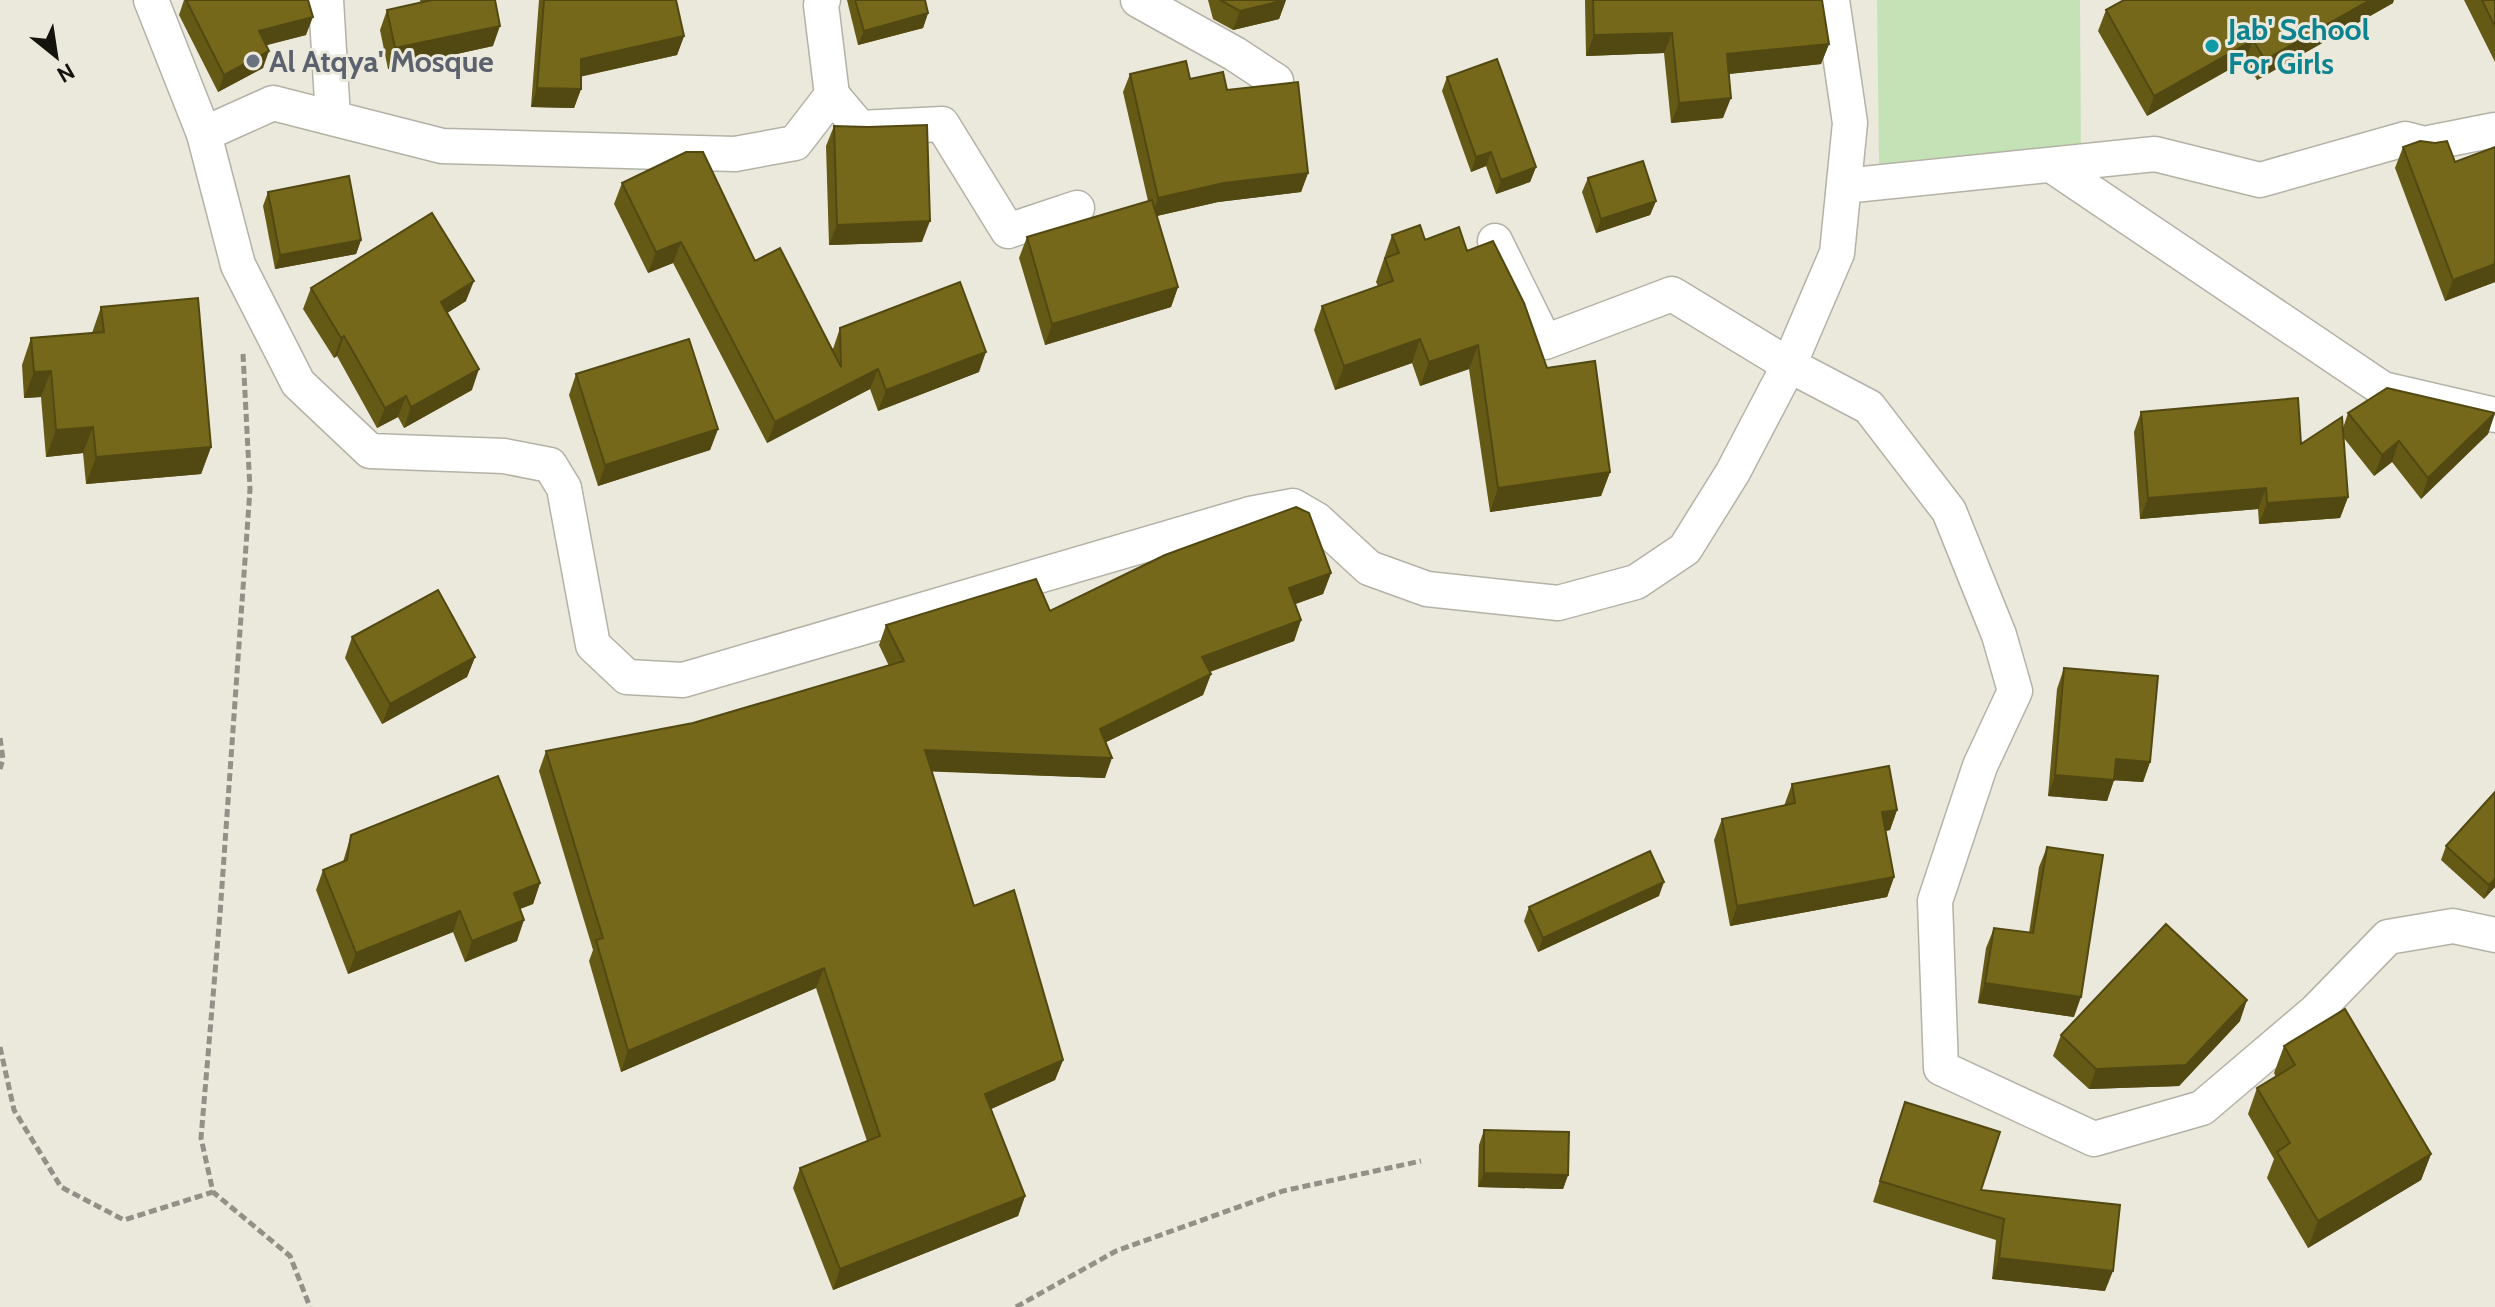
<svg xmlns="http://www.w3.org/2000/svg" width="2495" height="1307" viewBox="0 0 2495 1307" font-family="Cabin,sans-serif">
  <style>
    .green { fill: #c4e2b6 }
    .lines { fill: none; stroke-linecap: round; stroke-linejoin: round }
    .minor-casing { stroke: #b4b2a6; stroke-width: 37 }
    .path { stroke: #929187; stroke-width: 5; stroke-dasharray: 8 4; stroke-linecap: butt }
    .minor { stroke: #fff; stroke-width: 34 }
    .wall { fill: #655916 }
    .shaded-wall { fill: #524912 }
    .building { fill: #75681a; stroke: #524912; stroke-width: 2 }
    .culture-dot { fill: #0f9aa8; stroke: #ebe9dc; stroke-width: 3 }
    .worship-dot { fill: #6b7280; stroke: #ebe9dc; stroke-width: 3 }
    .labels { text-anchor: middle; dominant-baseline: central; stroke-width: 6; stroke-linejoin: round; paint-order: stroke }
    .culture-label { font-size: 30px; font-weight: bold; fill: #0d838f; stroke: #ebe9dc; text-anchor: start }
    .worship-label { font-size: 30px; font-weight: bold; fill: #5b616d; stroke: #ebe9dc; text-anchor: start }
  </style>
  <rect width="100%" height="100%" fill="#ebe9dc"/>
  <!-- green -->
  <path class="green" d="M1877 0H2080L2081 161 1879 164Z"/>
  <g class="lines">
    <!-- minor casing -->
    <g class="minor-casing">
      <g id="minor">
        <path d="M151 0 204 134 238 265 298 383 370 451 504 456 550 465 564 488 593 645 627 677 683 680 1250 514 1293 506 1317 520 1369 568 1427 589 1558 603 1636 582 1685 549 1733 472 1789 365 1837 253 1850 123 1832 0"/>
        <path d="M326 0 333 118"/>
        <path d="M1138 0 1235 54 1276 81"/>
        <path d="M832 95 860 128 942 124 1008 231 1077 208"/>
        <path d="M204 134 273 103 442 146 735 154 795 143 832 95 821 5 823 0"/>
        <path d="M2051 165 2383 389 2495 415"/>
        <path d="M1844 186 2155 154 2260 180 2405 139 2424 144 2495 130"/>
        <path d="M1495 241 1545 342 1672 294 1789 365 1869 407 1949 511 1999 635 2015 691 1980 766 1935 901 1941 1068 2094 1139 2202 1108 2316 1011 2388 937 2453 926 2495 935"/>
      </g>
    </g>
    <!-- path -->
    <g class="path">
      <path d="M243 354 250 489 220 914 201 1138 213 1192 290 1256 310 1307"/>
      <path d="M0 738 3 759 0 769"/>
      <path d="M0 1047 14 1110 61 1187 124 1220 213 1192"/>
      <path d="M1016 1307 1116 1251 1283 1191 1421 1161"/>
    </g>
    <!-- minor -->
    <use href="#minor" class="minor"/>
  </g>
  <!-- wall -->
  <g class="wall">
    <path d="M184 0H308L306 35 266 45 263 68 218 92 179 15Z"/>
    <path d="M420 0H495L493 46 388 69 380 30 387 10 421 3Z"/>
    <path d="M539 0H676L684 36 677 55 581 76V89L574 108 531 107Z"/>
    <path d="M847 0H925L928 13 923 28 858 45Z"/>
    <path d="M1208 0H1286L1279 19 1233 30 1213 19Z"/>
    <path d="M1585 0H1822L1829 44 1821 64 1729 74 1723 118 1671 123 1664 53 1586 56Z"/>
    <path d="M2464 0H2495V62Z"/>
    <path d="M2393 3 2257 80 2246 60 2147 116 2098 31 2106 10Z"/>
    <path d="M1130 74 1190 79 1227 90 1308 173 1301 192 1218 202 1157 216 1178 287 1171 307 1045 345 1019 258 1027 237 1148 201 1123 92Z"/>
    <path d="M1447 77 1536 167 1530 182 1496 194 1486 166 1471 172 1442 91Z"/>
    <path d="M834 126 922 242 829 245 826 146Z"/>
    <path d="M2403 147 2455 162 2495 147V282L2445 301 2395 168Z"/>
    <path d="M1588 178 1656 201 1650 215 1596 233 1582 192Z"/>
    <path d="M622 183 755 261 833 349 840 328 979 372 878 411 870 389 767 443 673 263 648 273 614 204Z"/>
    <path d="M268 192 361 240 356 254 275 269 263 206Z"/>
    <path d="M1392 235 1425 240 1467 251 1547 368 1610 472 1601 496 1490 512 1469 369 1420 386 1412 363 1335 390 1314 330 1322 306 1378 286 1376 282Z"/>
    <path d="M311 288 466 301 447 313 472 390 404 428 398 417 377 428 337 356 334 358 303 309Z"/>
    <path d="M101 307 211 447 201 474 86 484 83 453 46 457 41 397 24 398 22 365 31 338 92 333Z"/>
    <path d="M576 374 718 429 710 450 598 486 569 395Z"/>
    <path d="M2141 412 2301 444 2343 428 2348 413H2495L2488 434 2421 499 2392 462 2374 476 2343 437 2348 497 2340 518 2259 524 2258 509 2140 519 2134 432Z"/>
    <path d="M1331 573 1323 594 1295 604 1301 620 1294 641 1210 672 1211 674 1203 695 1106 742 1105 778 932 771 974 906 1063 1060 1055 1080 991 1109 1025 1196 1018 1216 833 1290 793 1188 800 1168 867 1141 816 988 621 1072 589 961 593 950 539 771 546 751 693 723 889 666 879 645 886 625 1050 611Z"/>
    <path d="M352 637 475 657 467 677 382 724 345 658Z"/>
    <path d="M2064 668 2150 762 2143 782 2114 780 2107 801 2048 796 2057 689Z"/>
    <path d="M1792 784 1897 810 1890 830 1886 831 1894 877 1887 897 1730 926 1714 840 1722 819 1784 806Z"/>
    <path d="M351 835 540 883 533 904 520 909 517 941 465 962 453 932 348 974 316 890 323 870 343 862Z"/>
    <path d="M2446 846 2495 887 2484 899 2441 860Z"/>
    <path d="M2047 847 2074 1017 1978 1003 1986 948 1994 928 2029 933 2039 867Z"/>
    <path d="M1659 896 1538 952 1524 921 1529 907Z"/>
    <path d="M2240 1021 2179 1086 2089 1089 2053 1056 2061 1035Z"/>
    <path d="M2284 1046 2431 1154 2421 1180 2308 1248 2267 1178 2274 1159 2248 1114 2257 1088 2276 1077 2274 1073Z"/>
    <path d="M1905 1102 1981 1190 2105 1291 1992 1279 1996 1240 1873 1202Z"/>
    <path d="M1484 1130 1568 1175 1563 1189 1478 1187 1479 1145Z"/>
  </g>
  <!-- shaded-wall -->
  <g class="shaded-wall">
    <path d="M1286 0 1279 19 1233 30 1240 11Z"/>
    <path d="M2370 0H2394L2393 3 2257 80 2265 60Z"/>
    <path d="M928 13 923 28 858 45 864 31Z"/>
    <path d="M313 17 306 35 252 49 259 31Z"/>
    <path d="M500 26 493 46 388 69 395 48Z"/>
    <path d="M1672 33 1664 53 1586 56 1594 35Z"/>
    <path d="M684 36 677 55 575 78 581 59Z"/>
    <path d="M2253 40 2246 60 2147 116 2154 96Z"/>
    <path d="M1829 44 1821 64 1719 75 1727 54Z"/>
    <path d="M269 51 263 68 218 92 224 75Z"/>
    <path d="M537 88 581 89 574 108 531 107Z"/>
    <path d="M1731 98 1723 118 1671 123 1679 103Z"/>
    <path d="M1491 152 1486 166 1471 172 1476 157Z"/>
    <path d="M1536 167 1530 182 1496 194 1501 180Z"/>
    <path d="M1308 173 1301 192 1218 202 1152 217 1158 198 1224 183Z"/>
    <path d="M1656 201 1650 215 1596 233 1601 219Z"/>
    <path d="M930 221 922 242 829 245 837 225Z"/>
    <path d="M361 240 356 254 275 269 280 255Z"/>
    <path d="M681 242 673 263 648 273 656 252Z"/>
    <path d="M2495 264V282L2445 301 2453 280Z"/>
    <path d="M474 281 466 301 433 322 441 302Z"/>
    <path d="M1178 287 1171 307 1045 345 1052 324Z"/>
    <path d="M344 336 337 356 334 358 341 338Z"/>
    <path d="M1420 339 1412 363 1335 390 1344 366Z"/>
    <path d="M1478 345 1469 369 1420 386 1429 362Z"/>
    <path d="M986 352 979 372 878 411 886 390Z"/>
    <path d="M479 369 472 390 404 428 411 407Z"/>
    <path d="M878 369 870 389 767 443 775 422Z"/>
    <path d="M51 371 41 397 24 398 34 372Z"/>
    <path d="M406 396 398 417 377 428 385 408Z"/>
    <path d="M2495 413 2488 434 2421 499 2428 478Z"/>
    <path d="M93 427 83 453 46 457 56 430Z"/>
    <path d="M718 429 710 450 598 486 605 465Z"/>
    <path d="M2399 441 2392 462 2374 476 2382 455Z"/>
    <path d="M211 447 201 474 86 484 96 457Z"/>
    <path d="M1610 472 1601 496 1490 512 1498 488Z"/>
    <path d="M2266 488 2258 509 2140 519 2148 498Z"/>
    <path d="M2348 497 2340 518 2259 524 2267 503Z"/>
    <path d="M1331 573 1323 594 1282 609 1289 588Z"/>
    <path d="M1301 620 1294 641 1195 677 1202 657Z"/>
    <path d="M475 657 467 677 382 724 390 704Z"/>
    <path d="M1211 674 1203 695 1092 749 1100 729Z"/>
    <path d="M925 750 1112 758 1105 778 918 771Z"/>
    <path d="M2116 759 2150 762 2143 782 2109 780Z"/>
    <path d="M2055 775 2114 780 2107 801 2048 796Z"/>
    <path d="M1897 810 1890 830 1875 833 1882 812Z"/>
    <path d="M1894 877 1887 897 1730 926 1737 906Z"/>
    <path d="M2495 879V887L2484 899 2489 885Z"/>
    <path d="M1664 882 1659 896 1538 952 1543 938Z"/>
    <path d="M540 883 533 904 506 914 514 893Z"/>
    <path d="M460 911 453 932 348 974 356 953Z"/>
    <path d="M524 920 517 941 465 962 472 941Z"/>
    <path d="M824 968 816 988 621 1072 628 1051Z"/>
    <path d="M1985 983 2081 997 2074 1017 1978 1003Z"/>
    <path d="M2247 1000 2240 1021 2179 1086 2089 1089 2096 1069Z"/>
    <path d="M1063 1060 1055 1080 978 1115 985 1094Z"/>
    <path d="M2431 1154 2421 1180 2308 1248 2318 1221Z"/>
    <path d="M1484 1173 1568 1175 1563 1189 1478 1187Z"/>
    <path d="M1025 1196 1018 1216 833 1290 840 1269Z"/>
    <path d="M1999 1258 2113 1271 2105 1291 1992 1279Z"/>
  </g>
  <!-- building -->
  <g class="building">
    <path d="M186 0H308L313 17 259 31 269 51 224 75Z"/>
    <path d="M432 0H495L500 26 395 48 387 10Z"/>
    <path d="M544 0H676L684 36 581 59V89L537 88Z"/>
    <path d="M855 0H925L928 13 864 31Z"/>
    <path d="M1220 0H1285L1240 11Z"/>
    <path d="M1593 0H1822L1829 44 1727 54 1731 98 1679 103 1672 33 1594 35Z"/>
    <path d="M2124 0H2370L2265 60 2253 40 2154 96 2106 10Z"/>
    <path d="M2482 0H2495V27Z"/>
    <path d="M1497 59 1536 167 1501 180 1491 152 1476 157 1447 77Z"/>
    <path d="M1186 61 1190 79 1223 72 1227 90 1298 82 1308 173 1224 183 1158 198 1130 74Z"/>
    <path d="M927 125 930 221 837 225 834 126 868 127Z"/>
    <path d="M2420 141 2435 143 2447 141 2455 162 2495 147V264L2453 280 2403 147Z"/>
    <path d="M686 152H703L755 261 780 248 841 367 840 328 960 282 986 352 886 390 878 369 775 422 681 242 656 252 622 183Z"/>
    <path d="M1643 161 1656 201 1601 219 1588 178Z"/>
    <path d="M349 176 361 240 280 255 268 192Z"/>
    <path d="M1152 200 1178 287 1052 324 1027 237Z"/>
    <path d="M432 213 474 281 441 302 479 369 411 407 406 396 385 408 344 336 341 338 311 288Z"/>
    <path d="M1420 225 1425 240 1459 227 1467 251 1493 241 1524 303 1547 368 1595 361 1610 472 1498 488 1478 345 1429 362 1420 339 1344 366 1322 306 1393 281 1385 258 1399 253 1392 235Z"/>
    <path d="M198 298 211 447 96 457 93 427 56 430 51 371 34 372 31 338 104 332 101 307Z"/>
    <path d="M689 339 718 429 605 465 576 374Z"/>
    <path d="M2387 388 2495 413 2428 478 2399 441 2382 455 2348 413Z"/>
    <path d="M2298 398 2301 444 2342 417 2348 497 2267 503 2266 488 2148 498 2141 412Z"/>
    <path d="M1296 507 1309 513 1331 573 1289 588 1301 620 1202 657 1211 674 1100 729 1112 758 925 750 974 906 1014 890 1063 1060 985 1094 1025 1196 840 1269 800 1168 880 1136 824 968 628 1051 596 940 603 938 546 751 693 723 904 661 886 625 1036 579 1050 611 1165 555Z"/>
    <path d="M438 590 475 657 390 704 352 637Z"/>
    <path d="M2064 668 2158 676 2150 762 2116 759 2114 780 2055 775Z"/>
    <path d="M1889 766 1897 810 1882 812 1894 877 1737 906 1722 819 1795 803 1792 784Z"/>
    <path d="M498 776 540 883 514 893 524 920 472 941 460 911 356 953 323 870 347 860 351 835Z"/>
    <path d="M2495 792V879L2489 885 2446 846Z"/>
    <path d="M2047 847 2103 855 2081 997 1985 983 1994 928 2033 933Z"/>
    <path d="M1650 851 1664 882 1543 938 1529 907Z"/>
    <path d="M2166 924 2247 1000 2186 1065 2096 1069 2061 1035Z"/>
    <path d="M2345 1009 2431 1154 2318 1221 2277 1152 2290 1143 2257 1088 2295 1065 2284 1046Z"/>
    <path d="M1905 1102 2000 1132 1981 1190 2120 1205 2113 1271 1999 1258 2004 1219 1880 1181Z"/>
    <path d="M1484 1130 1569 1132 1568 1175 1484 1173Z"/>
  </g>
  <!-- markers -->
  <circle class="culture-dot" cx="2212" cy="46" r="8"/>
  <circle class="worship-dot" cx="253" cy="61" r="8"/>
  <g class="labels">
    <!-- culture labels -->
    <g class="culture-label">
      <text x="2228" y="29">Jab' School<tspan x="2228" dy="34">For Girls</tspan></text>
    </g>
    <!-- worship labels -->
    <g class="worship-label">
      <text x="269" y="61">Al Atqya' Mosque</text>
    </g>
  </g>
  <!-- north arrow -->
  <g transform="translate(56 56) rotate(150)" stroke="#ebe9dc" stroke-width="6" paint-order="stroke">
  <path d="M0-6L14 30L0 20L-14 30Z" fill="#14130e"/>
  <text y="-12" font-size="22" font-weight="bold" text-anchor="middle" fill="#14130e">N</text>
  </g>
</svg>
